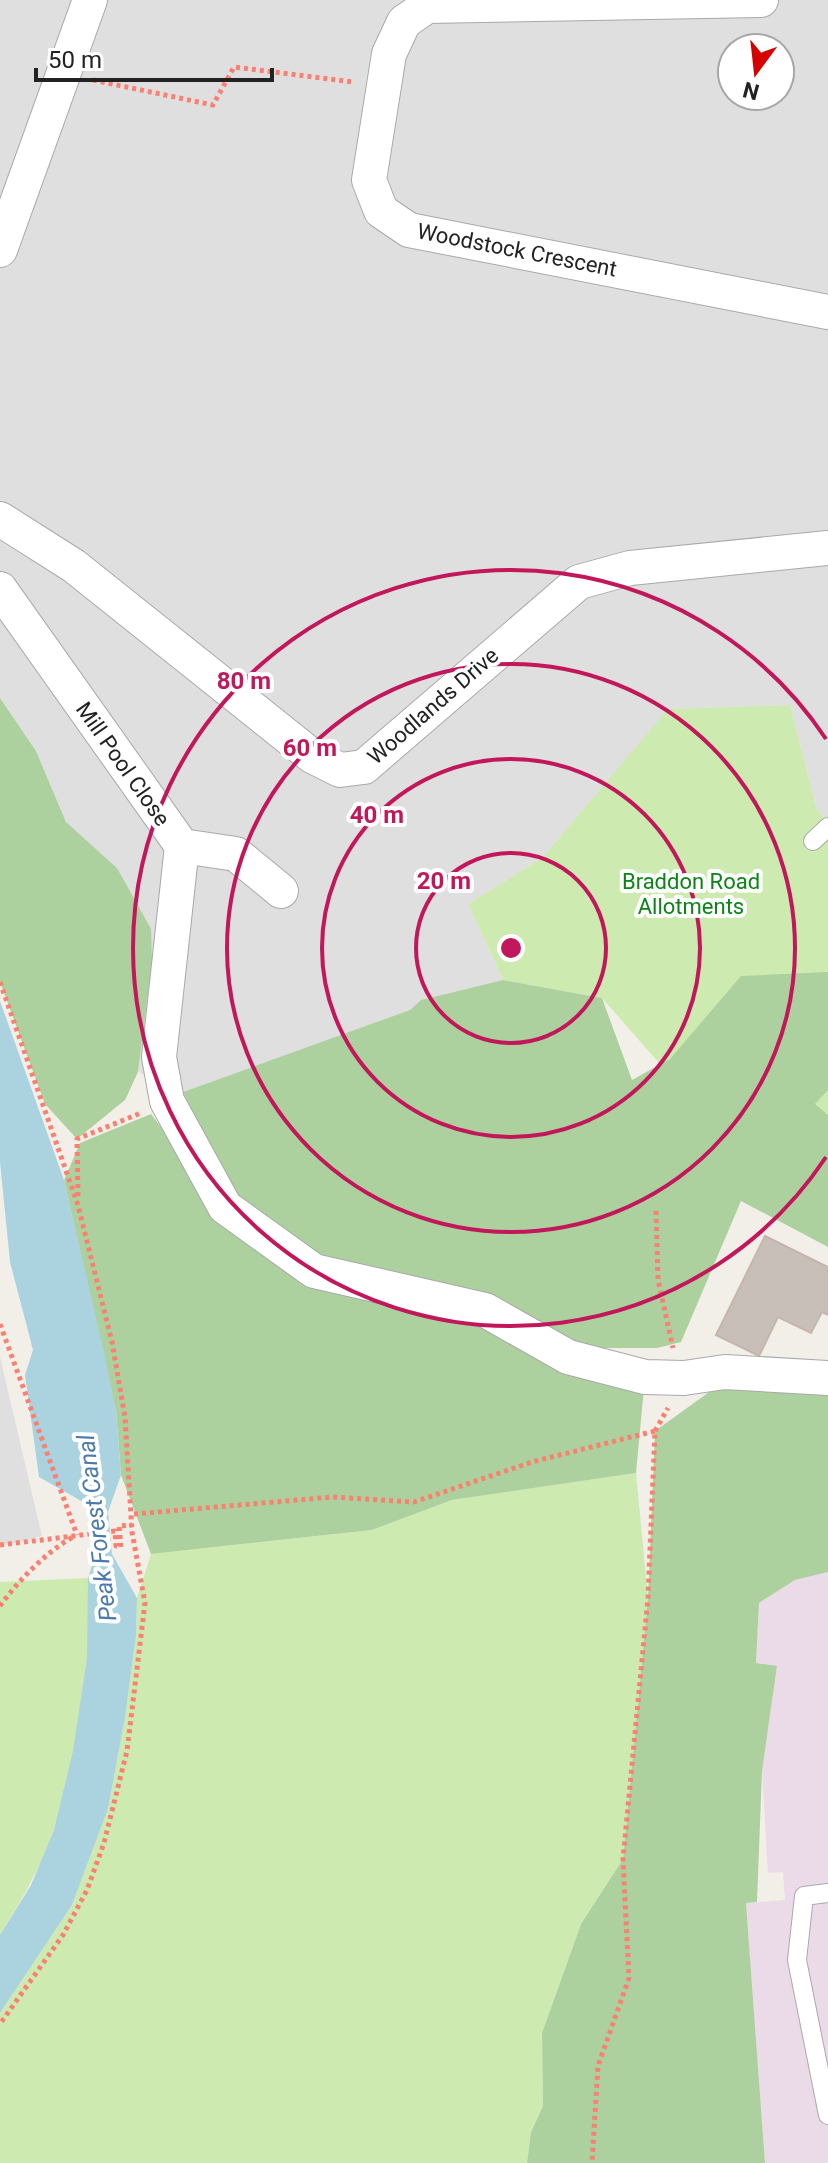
<svg xmlns="http://www.w3.org/2000/svg" width="828" height="2163" viewBox="0 0 828 2163" font-family="Roboto,sans-serif">
  <style>
    .residential { fill: #e0dfdf; fill-rule: evenodd }
    .industrial { fill: #ebdbe8 }
    .grass { fill: #cdebb0 }
    .forest { fill: #add19e }
    .water { fill: #aad3df }
    .building { fill: #c7bfb8; stroke: #c4b6ab; stroke-width: 2 }
    .lines { fill: none; stroke-linecap: round; stroke-linejoin: round }
    .lane-casing { stroke: #a9a9a9; stroke-width: 20 }
    .street-casing { stroke: #a9a9a9; stroke-width: 36 }
    .path { stroke: #fa8072; stroke-width: 5; stroke-dasharray: 4 4; stroke-linecap: butt }
    .lane { stroke: #fff; stroke-width: 18 }
    .street { stroke: #fff; stroke-width: 34 }
    .ring { fill: none; stroke: #c2185b; stroke-width: 4 }
    .labels { text-anchor: middle; dominant-baseline: central; stroke-width: 8; stroke-linejoin: round; paint-order: stroke }
    .street-label { font-size: 22px; fill: #222; stroke: #fff }
    .park-label { font-size: 22px; fill: #0c8416; stroke: #fff }
    .water-label { font-size: 24px; font-style: italic; fill: #4a7aab; stroke: #fff }
    .centre { fill: #c2185b; stroke: #fff; stroke-width: 4 }
    .ring-label { font-size: 24px; text-anchor: middle; font-weight: bold; fill: #c2185b; stroke: #fff; stroke-width: 8; stroke-linejoin: round; paint-order: stroke }
  </style>
  <rect width="100%" height="100%" fill="#f2efe9"/>
  <!-- residential -->
  <g class="residential">
    <path d="M0 0H828V821L817 810 790 705 669 709 542 858 468 904 503 980 421 1000 411 1010 183 1092 138 1072 152 961 117 868 66 822 36 751 0 698ZM732 48H780V96H732Z"/>
    <path d="M0 1357 42 1536 0 1547Z"/>
  </g>
  <!-- industrial -->
  <path class="industrial" d="M828 1572V2163H765L746 1903 785 1900 783 1872 768 1873 762 1771 777 1667 756 1663 759 1603 795 1580Z"/>
  <!-- grass -->
  <g class="grass">
    <path d="M790 705 817 810 828 821V1155L659 1063 602 998 503 980 468 904 542 858 668 709Z"/>
    <path d="M636 1473 648 1598 623 1859 581 1924 542 2033 543 2106 531 2132 527 2163H0V2013L72 1905 108 1809 125 1718 136 1636 137 1598 151 1554 372 1530 452 1500Z"/>
    <path d="M88 1578C96 1647 77 1766 53 1832 40 1869 20 1902 0 1935V1582Z"/>
  </g>
  <!-- forest -->
  <g class="forest">
    <path d="M0 698 36 751 66 822 117 868 151 929 152 961 138 1072 125 1100 77 1139 45 1104 0 982Z"/>
    <path d="M828 972V1090L815 1104 828 1115V1247L741 1201 681 1342 657 1348H573L315 1258 225 1187 183 1092 410 1010 421 1000 503 980 602 998 632 1080 670 1059 741 976Z"/>
    <path d="M151 1114 225 1213 395 1289 645 1377 636 1473 452 1500 372 1530 151 1554 121 1475 116 1411 64 1180 80 1143Z"/>
    <path d="M730 1377 828 1391V1572L795 1580 759 1603 756 1663 777 1666 762 1771 757 1902 746 1903 765 2163H527L531 2132 543 2106 542 2033 581 1924 623 1859 648 1598 655 1431Z"/>
  </g>
  <!-- water -->
  <path class="water" d="M0 1001 64 1180 104 1352 116 1411 121 1475 108 1512 112 1554 137 1598 136 1636 125 1718 108 1809 72 1905 0 2013V1935L31 1885 54 1830 73 1751 87 1658 88 1579 95 1555 90 1506 39 1477 25 1375 33 1350 10 1262 0 1162Z"/>
  <!-- building -->
  <path class="building" d="M765 1236 828 1267V1315L822 1312 811 1333 778 1317 759 1356 716 1335Z"/>
  <g class="lines">
    <!-- lane casing -->
    <g class="lane-casing">
      <g id="lane">
        <path d="M813 841 828 827"/>
        <path d="M828 1893 804 1896 797 1960 828 2115"/>
      </g>
    </g>
    <!-- street casing -->
    <g class="street-casing">
      <g id="street">
        <path d="M761 0 427 6 404 22 389 54 369 180 381 211 409 230 828 312"/>
        <path d="M0 250 90 0"/>
        <path d="M0 519 74 566 312 756 340 770 364 767 579 582 630 568 828 548"/>
        <path d="M0 589 182 846 236 854 281 891"/>
        <path d="M182 846 159 1057 167 1101 225 1207 314 1271 485 1310 568 1357 645 1377 684 1378 725 1372 828 1378"/>
      </g>
    </g>
    <!-- path -->
    <g class="path">
      <path d="M93 80 213 105 234 67 353 82"/>
      <path d="M0 982 78 1205 112 1342 125 1417 132 1532 145 1603 127 1751 104 1843 87 1890 63 1935 0 2024"/>
      <path d="M78 1196 77 1139 141 1113"/>
      <path d="M656 1211 658 1280 673 1348"/>
      <path d="M0 1324 77 1535"/>
      <path d="M655 1431 668 1408"/>
      <path d="M134 1514 333 1497 414 1502 532 1462 655 1431 648 1598 623 1859 629 1978 598 2066 592 2163"/>
      <path d="M0 1545 115 1531 116 1546 121 1547 119 1526 132 1525"/>
      <path d="M0 1606C18 1581 46 1552 73 1537"/>
    </g>
    <!-- lane -->
    <use href="#lane" class="lane"/>
    <!-- street -->
    <use href="#street" class="street"/>
  </g>
  <!-- distance rings -->
  <g class="ring">
    <circle cx="511" cy="948" r="95"/>
    <circle cx="511" cy="948" r="189"/>
    <circle cx="511" cy="948" r="284"/>
    <path d="M826 1157A378 378 0 1 1 826 739"/>
  </g>
  <g class="labels">
    <!-- street labels -->
    <g class="street-label">
      <text transform="translate(517 250) rotate(11)">Woodstock Crescent</text>
      <text transform="translate(433 706) rotate(-41)">Woodlands Drive</text>
      <text transform="translate(123 764) rotate(55)">Mill Pool Close</text>
    </g>
    <!-- park labels -->
    <g class="park-label">
      <text x="691" y="881">Braddon Road<tspan x="691" dy="25">Allotments</tspan></text>
    </g>
    <!-- water labels -->
    <g class="water-label">
      <text transform="translate(97 1528) rotate(-97)">Peak Forest Canal</text>
    </g>
  </g>
  <circle cx="511" cy="948" r="12" class="centre"/>
  <g class="ring-label">
    <text x="244" y="689">80 m</text>
    <text x="310" y="756">60 m</text>
    <text x="377" y="823">40 m</text>
    <text x="444" y="889">20 m</text>
  </g>
  <!-- north arrow -->
  <g transform="translate(756 72) rotate(195)"><circle r="38" fill="#ffffff" stroke="#a7a7a7" stroke-width="2"/>
  <path d="M0-6L14 30L0 20L-14 30Z" fill="#d40000"/>
  <text y="-12" font-size="22" font-weight="bold" text-anchor="middle" fill="#222222">N</text>
  </g>
  <!-- scale -->
  <path d="M36 68v12h236v-12" fill="none" stroke="#222222" stroke-width="4"/>
  <text x="48" y="68" font-size="24" fill="#222222" stroke="#ffffff" stroke-width="6" paint-order="stroke">50 m</text>
</svg>
